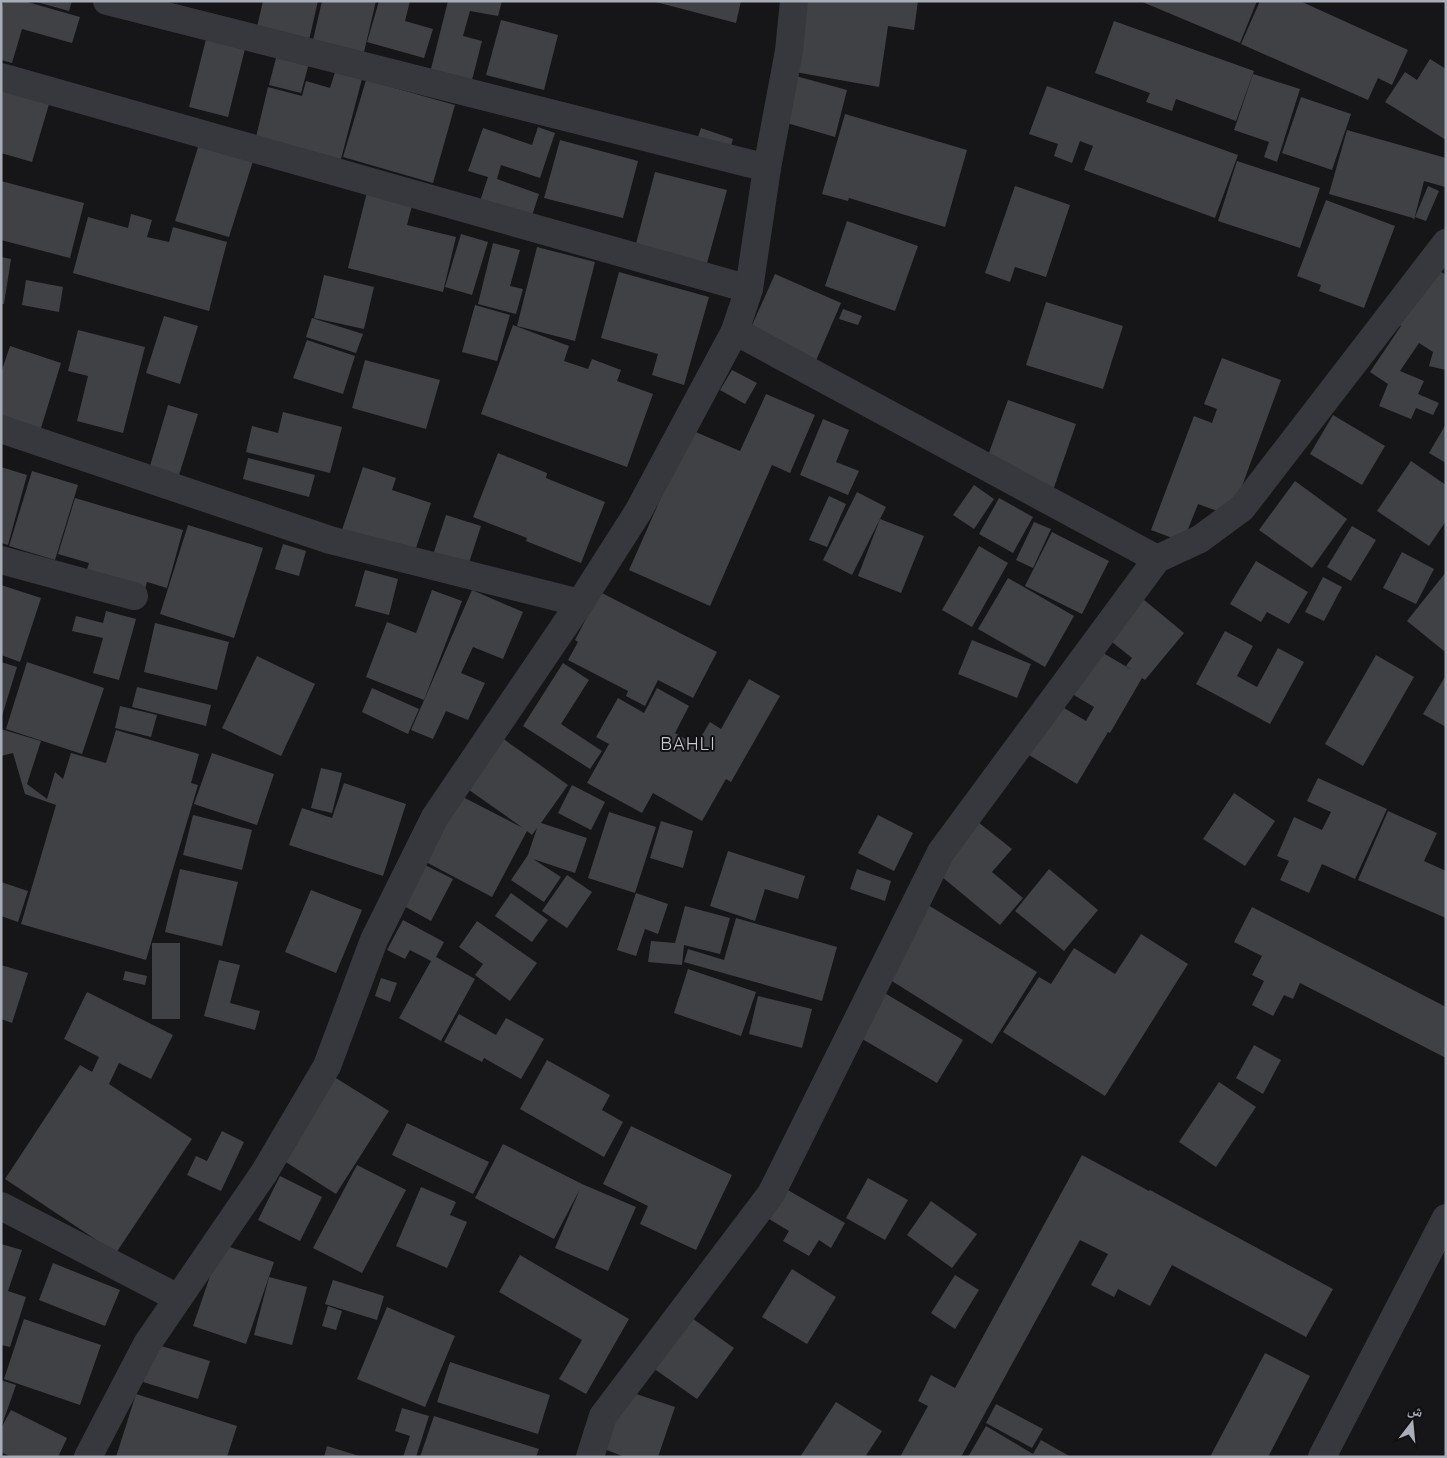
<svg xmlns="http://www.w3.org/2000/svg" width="1447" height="1458" viewBox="0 0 1447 1458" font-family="Quicksand,'Noto Naskh Arabic',sans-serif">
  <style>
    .building { fill: #404145 }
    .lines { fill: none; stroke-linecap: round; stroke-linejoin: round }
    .minor { stroke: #37383d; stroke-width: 28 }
    .labels { text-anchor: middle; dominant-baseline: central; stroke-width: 4; stroke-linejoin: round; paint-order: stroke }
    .quarter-label { font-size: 18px; letter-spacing: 1px; fill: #c9ccd4; stroke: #111113 }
  </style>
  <rect width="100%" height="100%" fill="#161618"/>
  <!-- building -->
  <g class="building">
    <path d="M4 1H24L80 17 72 43 22 29 12 63 1 60V10Z"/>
    <path d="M33 1H72L69 11Z"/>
    <path d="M263 1H318L309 40 257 27Z"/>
    <path d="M322 1H376L364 52 313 40Z"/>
    <path d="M379 1H410L405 21 433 29 424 58 367 42Z"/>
    <path d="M448 1H502L498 16 470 11 463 36 482 41 472 80 431 69Z"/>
    <path d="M652 1H741L736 23Z"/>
    <path d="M805 1H918L914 30 888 26 879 87 795 72Z"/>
    <path d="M1140 1H1257L1240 43Z"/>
    <path d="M1260 1H1300L1408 50 1392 85 1378 78 1368 100 1241 44Z"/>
    <path d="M501 20 558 35 544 90 486 75Z"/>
    <path d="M1114 21 1254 71 1236 121 1176 99 1172 111 1146 102 1150 93 1095 73Z"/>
    <path d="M206 39 245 49 228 117 189 107Z"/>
    <path d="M277 54 309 63 301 93 269 85Z"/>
    <path d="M1430 59 1446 69V140L1385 102 1405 72 1417 80Z"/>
    <path d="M335 72 362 79 341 159 256 137 268 87 302 96 306 81 330 88Z"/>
    <path d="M1253 74 1300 89 1277 162 1264 157 1269 142 1234 130Z"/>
    <path d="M792 75 847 90 835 137 780 121Z"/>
    <path d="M366 80 455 105 433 183 343 157Z"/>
    <path d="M1047 86 1238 155 1215 218 1084 170 1093 146 1080 141 1072 163 1054 156 1058 144 1029 134Z"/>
    <path d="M1 90 49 104 32 162 1 153Z"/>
    <path d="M1301 97 1351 114 1332 170 1282 153Z"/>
    <path d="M845 114 967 150 945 227 849 198 848 201 822 194Z"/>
    <path d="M538 127 555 133 540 178 501 165 497 179 539 194 530 222 479 204 488 177 468 171 483 128 532 145Z"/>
    <path d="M701 128 733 139 727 158 694 148Z"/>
    <path d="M1347 130 1446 158 1445 187 1424 181 1414 220 1413 218 1329 194Z"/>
    <path d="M560 140 638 161 623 218 544 198Z"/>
    <path d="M199 144 253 161 229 237 175 221Z"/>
    <path d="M1237 161 1320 188 1300 248 1218 221Z"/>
    <path d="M655 172 727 190 704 274 633 255Z"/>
    <path d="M1 181 84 203 70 258 1 240Z"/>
    <path d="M1015 186 1070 205 1046 277 1015 267 1010 282 985 273Z"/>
    <path d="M1428 186 1439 191 1426 221 1415 217Z"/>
    <path d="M368 188 414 198 407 225 456 237 443 292 348 268Z"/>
    <path d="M1326 200 1395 226 1364 308 1319 291 1321 285 1297 276Z"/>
    <path d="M131 214 152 220 147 237 169 242 173 227 227 242 209 311 73 273 88 217 128 228Z"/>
    <path d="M847 221 918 246 895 311 825 286Z"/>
    <path d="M461 234 488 242 472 295 445 287Z"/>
    <path d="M493 243 520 250 510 286 523 289 516 314 478 304Z"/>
    <path d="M537 247 595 262 575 341 517 326Z"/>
    <path d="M1 257 11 259 4 304H1Z"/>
    <path d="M1435 268 1446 275V370L1429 366 1433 352 1419 343 1400 371 1424 381 1418 394 1439 403 1433 415 1416 408 1411 419 1379 406 1388 384 1370 372 1401 326 1397 323Z"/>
    <path d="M619 272 709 297 684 385 652 375 658 354 601 338Z"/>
    <path d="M775 274 841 303 815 363 748 334Z"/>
    <path d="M324 275 374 287 364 329 314 318Z"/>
    <path d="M26 280 63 287 59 312 22 305Z"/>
    <path d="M1046 302 1123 326 1103 389 1026 365Z"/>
    <path d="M475 305 510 315 497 361 462 352Z"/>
    <path d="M843 309 862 316 858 325 839 319Z"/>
    <path d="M164 316 198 326 180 384 146 373Z"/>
    <path d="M312 318 363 334 356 353 306 337Z"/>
    <path d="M513 325 569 346 564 361 588 369 592 359 621 370 617 381 653 394 627 467 481 414Z"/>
    <path d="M78 330 145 347 123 433 77 421 88 376 68 371Z"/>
    <path d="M307 340 355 356 343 394 293 378Z"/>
    <path d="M10 346 61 363 34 451 1 441V373Z"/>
    <path d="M1222 358 1281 380 1231 516 1198 504 1183 542 1151 530 1194 416 1212 423 1217 409 1204 404Z"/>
    <path d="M365 360 440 380 426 429 352 408Z"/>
    <path d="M732 370 757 383 745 404 720 390Z"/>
    <path d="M766 394 815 415 790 473 772 465 710 606 629 570 691 430 740 451Z"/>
    <path d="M1008 400 1076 424 1050 499 981 475Z"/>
    <path d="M168 405 198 414 179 475 150 466Z"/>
    <path d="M283 412 342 427 330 473 246 452 252 426 278 433Z"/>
    <path d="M1333 415 1385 446 1362 485 1310 454Z"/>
    <path d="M823 419 849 430 836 462 859 471 848 495 800 475Z"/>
    <path d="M1446 424V463L1429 453Z"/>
    <path d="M498 453 547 473 546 478 605 502 581 563 526 541 527 538 473 517Z"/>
    <path d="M248 458 315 475 309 497 243 479Z"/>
    <path d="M1411 461 1446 485V521L1429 546 1377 511Z"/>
    <path d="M1 467 27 475 8 545 1 543Z"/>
    <path d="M363 467 396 478 392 490 431 503 411 563 339 539Z"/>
    <path d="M32 471 78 485 55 560 9 546Z"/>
    <path d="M1295 481 1347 519 1312 568 1259 530Z"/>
    <path d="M974 485 994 499 974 529 953 515Z"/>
    <path d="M857 492 886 507 852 575 823 560Z"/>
    <path d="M829 496 846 504 827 547 809 540Z"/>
    <path d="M75 498 183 530 167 588 147 582 142 600 83 582 89 563 58 554Z"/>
    <path d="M999 498 1033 517 1013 553 979 534Z"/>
    <path d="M446 515 481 526 465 575 430 564Z"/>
    <path d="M880 519 924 536 901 593 858 576Z"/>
    <path d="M1034 522 1051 529 1033 568 1016 560Z"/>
    <path d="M188 525 263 548 234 638 160 614Z"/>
    <path d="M1352 526 1376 540 1351 581 1327 567Z"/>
    <path d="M1052 532 1109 561 1082 614 1025 586Z"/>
    <path d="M283 544 306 551 299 576 275 569Z"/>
    <path d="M979 546 1008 563 972 627 942 610Z"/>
    <path d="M1402 552 1434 569 1416 604 1383 588Z"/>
    <path d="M1256 561 1308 592 1289 624 1267 612 1261 622 1230 604Z"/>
    <path d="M365 570 398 579 389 615 355 606Z"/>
    <path d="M1446 572V649L1444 651 1407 621Z"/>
    <path d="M1323 577 1342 587 1324 621 1305 612Z"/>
    <path d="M1008 578 1074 616 1045 667 978 629Z"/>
    <path d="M1 585 41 598 20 662 1 655Z"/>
    <path d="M1131 589 1184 633 1145 680 1142 678 1110 733 1108 732 1077 784 1019 749 1049 699 1086 721 1094 707 1062 688 1088 644 1132 670 1126 666 1132 658 1097 630Z"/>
    <path d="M432 590 462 601 424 700 366 677 387 622 416 633Z"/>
    <path d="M472 590 523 612 503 659 473 647 461 673 485 683 468 720 446 711 433 739 411 730Z"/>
    <path d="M600 592 717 652 693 698 658 680 645 706 626 696 628 691 568 660 578 642 575 640Z"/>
    <path d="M106 611 136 619 119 680 93 673 103 638 72 631 76 616 103 623Z"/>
    <path d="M155 623 229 642 217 690 144 672Z"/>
    <path d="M1225 631 1253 646 1237 676 1257 687 1278 648 1304 662 1270 724 1196 684Z"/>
    <path d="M972 640 1031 664 1017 698 958 674Z"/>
    <path d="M1376 655 1414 677 1363 766 1325 744Z"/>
    <path d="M257 656 315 684 281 756 222 728Z"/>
    <path d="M1 662 17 667 2 716 1 715Z"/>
    <path d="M27 662 104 688 82 754 6 729Z"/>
    <path d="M563 663 589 680 561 724 602 751 590 769 523 726Z"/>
    <path d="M1446 675V727L1423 714Z"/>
    <path d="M749 679 780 696 731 782 726 779 702 821 653 793 642 813 587 783 609 744 596 737 618 698 644 713 657 688 689 706 675 733 696 745 710 722 721 729Z"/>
    <path d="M137 687 211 705 206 726 132 707Z"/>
    <path d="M372 688 419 709 408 734 362 712Z"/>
    <path d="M120 706 157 715 151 737 115 728Z"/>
    <path d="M1 729 41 741 27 784 47 799 55 772 63 779 71 753 106 763 116 730 199 754 191 783 198 785 146 960 21 924 56 805 25 794 13 753 1 756Z"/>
    <path d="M498 735 568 785 541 823 587 838 575 873 533 859 561 877 544 902 511 880 528 855 537 828 532 835 527 831 492 897 424 861 459 795 523 828 462 785Z"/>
    <path d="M212 753 274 774 257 825 194 804Z"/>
    <path d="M321 768 342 773 332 813 311 808Z"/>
    <path d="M1318 778 1387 809 1355 879 1322 864 1309 893 1280 880 1289 861 1277 856 1294 817 1322 830 1331 812 1307 801Z"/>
    <path d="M344 783 406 804 383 876 289 845 302 808 332 818Z"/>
    <path d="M572 785 605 802 591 830 558 813Z"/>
    <path d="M1234 793 1275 821 1245 866 1203 839Z"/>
    <path d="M1388 811 1437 833 1424 861 1446 871V918L1358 880Z"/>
    <path d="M609 812 656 827 635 893 588 878Z"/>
    <path d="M193 815 252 830 242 870 183 855Z"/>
    <path d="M878 815 913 833 894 871 858 853Z"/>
    <path d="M661 821 693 831 683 868 650 858Z"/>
    <path d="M978 822 1012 849 992 872 1023 898 1000 925 936 872Z"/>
    <path d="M728 851 805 876 798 899 765 889 755 921 710 906Z"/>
    <path d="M423 864 453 879 431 921 402 905Z"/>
    <path d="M180 869 238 882 222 946 165 932Z"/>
    <path d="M857 869 891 881 885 901 850 889Z"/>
    <path d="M1049 869 1098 910 1064 951 1015 911Z"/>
    <path d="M567 875 592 892 567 928 542 911Z"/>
    <path d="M1 882 28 891 18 922 1 916Z"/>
    <path d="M311 890 362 910 336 973 285 952Z"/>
    <path d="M511 893 548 920 532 942 495 916Z"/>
    <path d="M636 893 668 904 658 934 645 929 636 956 617 950Z"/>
    <path d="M920 900 1037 972 992 1044 876 971Z"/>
    <path d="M685 906 730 918 720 954 684 945 682 965 648 962 651 941 675 943Z"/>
    <path d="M1252 907 1446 1007V1058L1300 983 1293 999 1284 995 1273 1016 1252 1005 1264 981 1252 975 1262 956 1234 942Z"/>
    <path d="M736 918 837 947 822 1001 684 962 688 949 724 960Z"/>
    <path d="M403 920 444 942 436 957 475 979 441 1041 399 1018 431 961 410 950 405 959 387 950Z"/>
    <path d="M477 921 537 963 510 1001 475 975 483 964 459 947Z"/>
    <path d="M1141 934 1188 964 1105 1096 1003 1032 1039 977 1051 984 1074 948 1115 974Z"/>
    <rect x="152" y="943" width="28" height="76"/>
    <path d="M219 960 240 965 230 1003 260 1011 255 1030 204 1016Z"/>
    <path d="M1 965 28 973 12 1023 1 1019Z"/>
    <path d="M688 969 756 992 741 1036 674 1013Z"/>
    <path d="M125 971 147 976 145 985 123 980Z"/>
    <path d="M381 978 397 983 390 1002 375 996Z"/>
    <path d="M873 986 963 1040 937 1083 847 1030Z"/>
    <path d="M87 992 173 1035 151 1079 119 1063 109 1084 192 1139 116 1253 5 1179 80 1065 92 1072 99 1057 64 1039Z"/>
    <path d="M758 996 812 1009 802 1048 749 1034Z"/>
    <path d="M459 1014 496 1035 506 1018 544 1039 521 1079 484 1058 482 1062 444 1042Z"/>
    <path d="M1254 1045 1281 1060 1263 1094 1236 1078Z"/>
    <path d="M547 1060 610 1095 602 1110 623 1122 604 1157 520 1109Z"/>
    <path d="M331 1075 389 1111 336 1194 278 1157Z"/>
    <path d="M1219 1082 1256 1107 1216 1167 1179 1142Z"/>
    <path d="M407 1123 489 1162 473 1194 392 1155Z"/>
    <path d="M631 1126 732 1175 696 1250 640 1224 648 1206 603 1184Z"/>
    <path d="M222 1131 244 1142 221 1191 187 1175 196 1156 207 1161Z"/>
    <path d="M503 1144 582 1184 636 1207 608 1271 555 1248 580 1189 554 1239 475 1198Z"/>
    <path d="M1082 1155 1149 1191 1150 1190 1333 1289 1306 1337 1172 1265 1150 1306 1118 1289 1114 1297 1091 1285 1108 1254 1080 1240 961 1457H900L928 1406 918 1401 931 1375 955 1388Z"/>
    <path d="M357 1165 406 1190 362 1273 313 1248Z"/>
    <path d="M280 1176 322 1197 300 1241 258 1220Z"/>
    <path d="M868 1178 908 1200 885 1240 846 1218Z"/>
    <path d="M421 1187 456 1202 450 1215 467 1222 447 1268 396 1246Z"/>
    <path d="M786 1189 845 1223 831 1248 819 1240 809 1256 783 1241 789 1231 769 1219Z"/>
    <path d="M931 1201 977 1234 952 1268 907 1235Z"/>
    <path d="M1 1244 22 1250 8 1291 26 1297 10 1347 1 1345Z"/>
    <path d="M221 1244 274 1262 246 1344 193 1326Z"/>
    <path d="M520 1255 629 1319 586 1394 559 1379 582 1340 499 1292Z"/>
    <path d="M53 1263 120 1290 105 1326 39 1300Z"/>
    <path d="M792 1269 836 1297 807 1344 762 1317Z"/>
    <path d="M955 1275 979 1290 955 1329 931 1313Z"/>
    <path d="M269 1277 307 1287 292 1345 254 1335Z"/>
    <path d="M333 1280 384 1296 377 1320 325 1304Z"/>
    <path d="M328 1306 342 1311 336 1330 322 1326Z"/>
    <path d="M387 1307 455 1336 425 1407 357 1379Z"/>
    <path d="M689 1316 734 1348 697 1399 653 1368Z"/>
    <path d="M24 1319 101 1345 80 1405 4 1379Z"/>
    <path d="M155 1344 210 1361 198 1399 143 1382Z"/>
    <path d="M1265 1353 1310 1376 1268 1457H1210Z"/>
    <path d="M450 1362 550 1395 538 1434 437 1402Z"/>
    <path d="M1 1380 16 1385 2 1425H1Z"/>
    <path d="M624 1390 675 1407 658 1457H625L604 1449Z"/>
    <path d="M136 1394 237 1426 227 1457H116Z"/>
    <path d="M836 1402 882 1431 865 1457H800Z"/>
    <path d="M996 1404 1043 1429 1032 1448 986 1423Z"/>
    <path d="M402 1408 429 1416 416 1457H403L410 1436 395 1431Z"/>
    <path d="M11 1410 67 1438 58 1457H11L1 1452V1428Z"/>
    <path d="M434 1416 539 1449 536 1457H420Z"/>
    <path d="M986 1426 1033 1454 1041 1440 1071 1457H968Z"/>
    <path d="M327 1446 359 1456V1457H324Z"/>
  </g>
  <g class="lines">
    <!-- minor -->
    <g class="minor">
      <path d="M107 1 767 168"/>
      <path d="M1 77 749 289"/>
      <path d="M735 331 1157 559"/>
      <path d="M1 429 330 540 580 603"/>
      <path d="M1 560 134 596"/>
      <path d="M1 1206 178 1298"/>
      <path d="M88 1457 147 1344 264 1173 327 1066 374 940 435 817 580 603 638 512 735 331 749 289 767 168 789 51 794 1"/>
      <path d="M590 1457 603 1416 771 1194 941 852 1157 559 1200 539 1242 508 1446 243"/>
      <path d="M1322 1457 1446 1218"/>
    </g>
  </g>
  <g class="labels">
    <!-- quarter labels -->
    <g class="quarter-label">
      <text x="688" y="743">BAHLI</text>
    </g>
  </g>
  <!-- border -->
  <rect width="1447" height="1458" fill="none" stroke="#a8adb8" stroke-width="5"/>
  <!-- north arrow -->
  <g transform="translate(1412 1423) rotate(16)" stroke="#111113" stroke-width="4" paint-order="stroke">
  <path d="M0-4L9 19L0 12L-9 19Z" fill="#a8adb8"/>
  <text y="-8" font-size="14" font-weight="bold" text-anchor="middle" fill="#a8adb8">ش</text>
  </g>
</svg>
